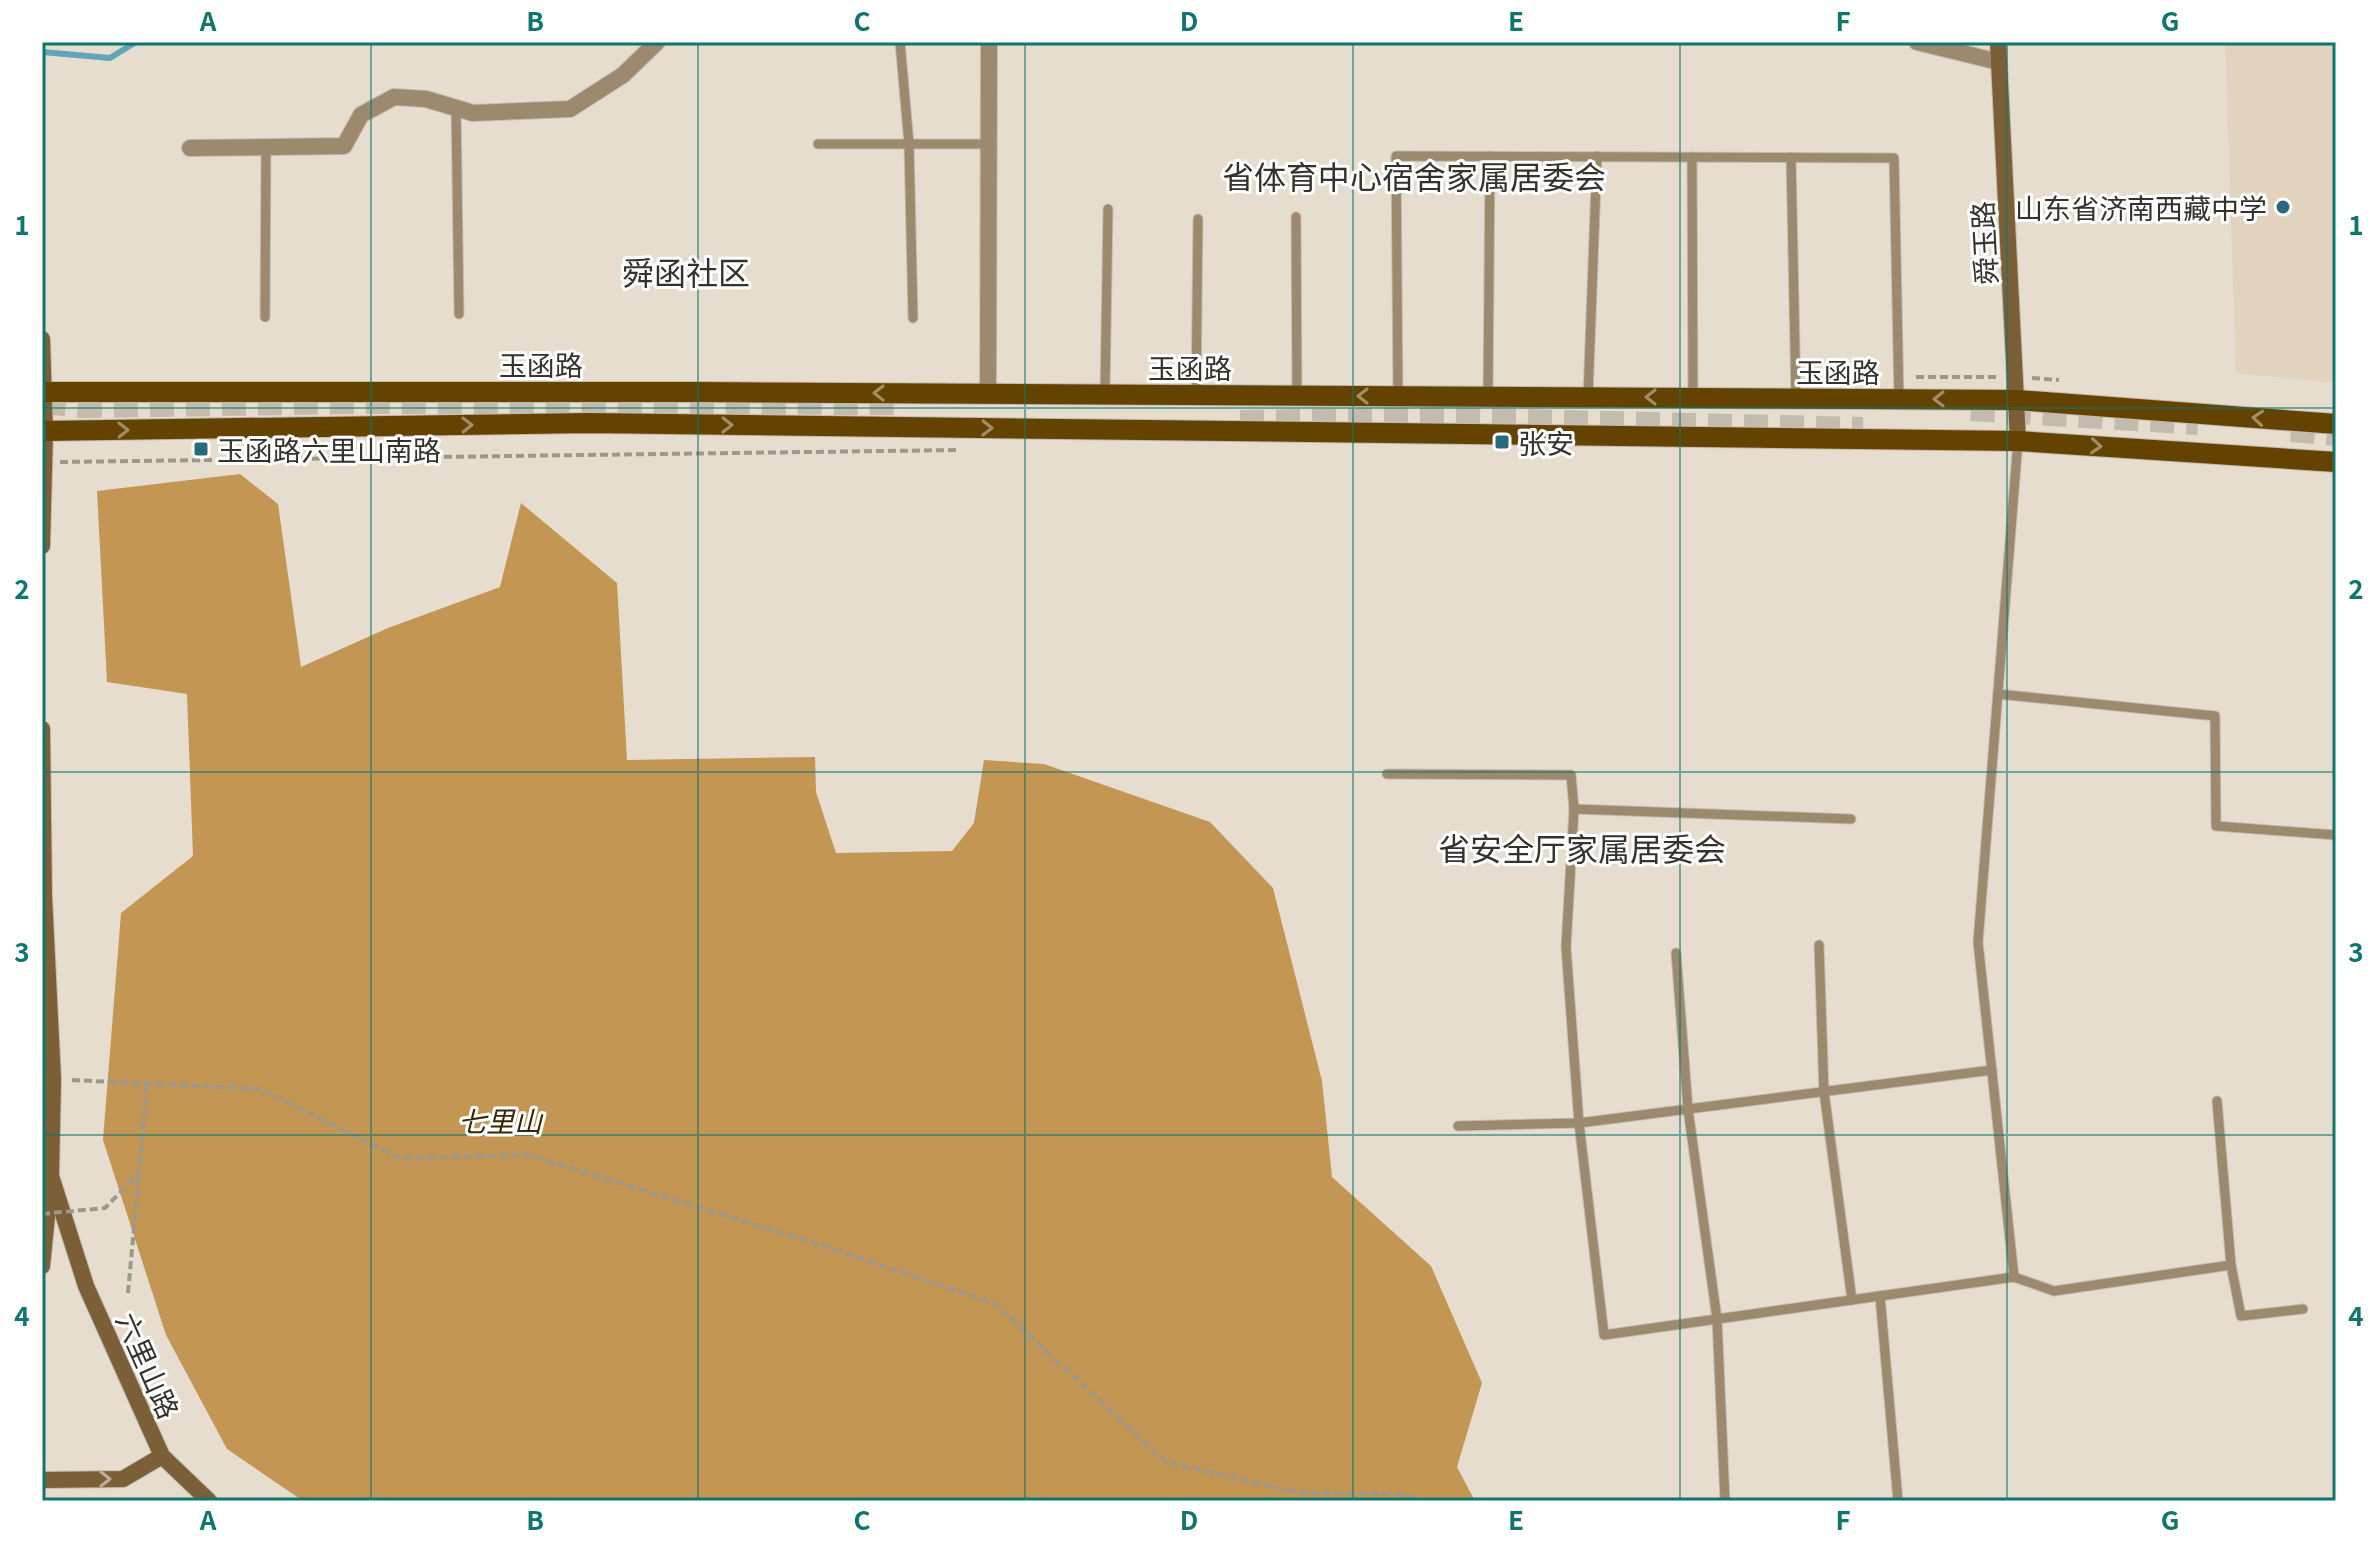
<svg xmlns="http://www.w3.org/2000/svg" width="2378" height="1543" viewBox="0 0 2378 1543" font-family="Georgia,'Noto Sans SC',serif">
  <style>
    .built { fill: #e2d3be }
    .forest { fill: #c39653 }
    .lines { fill: none; stroke-linecap: round; stroke-linejoin: round }
    .stream { stroke: #62a4b9; stroke-width: 6 }
    .highway-tunnel { stroke: #c3bbae; stroke-width: 24; stroke-dasharray: 24 12; stroke-linecap: butt }
    .lane-casing { stroke: #c3bbae; stroke-width: 11 }
    .street-casing { stroke: #c3bbae; stroke-width: 18 }
    .secondary-casing { stroke: #c3bbae; stroke-width: 18 }
    .primary-casing { stroke: #c3bbae; stroke-width: 22 }
    .path { stroke: #9e978c; stroke-width: 4; stroke-dasharray: 8 4; stroke-linecap: butt }
    .lane { stroke: #9c896e; stroke-width: 9 }
    .street { stroke: #9c896e; stroke-width: 16 }
    .secondary { stroke: #7b5f36; stroke-width: 16 }
    .primary { stroke: #644200; stroke-width: 20 }
    .path-bridge { stroke: #9e978c; stroke-width: 4; stroke-dasharray: 8 4; stroke-linecap: butt }
    .oneway { stroke: #a28e66 }
    .oneway2 { stroke: #bdaf9a }
    .grid { fill: none; stroke: #0f766e; stroke-width: 2; stroke-opacity: 0.55 }
    .poi-dot { fill: #29697d; stroke: #fff; stroke-width: 3 }
    .labels { text-anchor: middle; dominant-baseline: central; stroke-width: 6; stroke-linejoin: round; paint-order: stroke }
    .poi-label { font-size: 28px; fill: #35312c; stroke: #fff; text-anchor: start }
    .street-label { font-size: 28px; fill: #35312c; stroke: #fff }
    .park-label { font-size: 28px; font-style: italic; fill: #392607; stroke: #fff }
    .quarter-label { font-size: 32px; fill: #35312c; stroke: #fff }
    .neatline { fill: none; stroke: #0f766e; stroke-width: 3 }
    .grid-label { font-size: 26px; text-anchor: middle; font-weight: bold; fill: #0f766e }
  </style>
  <rect width="100%" height="100%" fill="#e7ddcf"/>
  <!-- built -->
  <path class="built" d="M2225 42H2336V383L2236 373Z"/>
  <!-- forest -->
  <path class="forest" d="M240 474 278 504 301 667 388 628 500 587 521 503 617 583 627 760 815 757 816 792 836 853 952 851 974 823 984 760 1044 764 1210 822 1273 888 1322 1081 1332 1177 1431 1266 1482 1383 1457 1467 1475 1501H303L227 1449 166 1335 103 1140 121 913 193 856 187 694 107 682 97 491Z"/>
  <g class="lines">
    <!-- stream -->
    <path class="stream" d="M42 52 110 58 136 42"/>
    <!-- highway-tunnel -->
    <g class="highway-tunnel">
      <path d="M42 402 83 406 361 402 895 403"/>
      <path d="M1971 409 2198 423"/>
      <path d="M1240 422 1440 419 1863 429"/>
      <path d="M2291 430 2336 434"/>
    </g>
    <!-- lane casing -->
    <g class="lane-casing">
      <g id="lane">
        <path d="M900 42 909 144 913 318"/>
        <path d="M456 108 459 314"/>
        <path d="M818 144H988"/>
        <path d="M1692 157 1693 398"/>
        <path d="M1791 157 1796 398"/>
        <path d="M1296 217 1297 395"/>
        <path d="M265 317 266 147"/>
        <path d="M1105 394 1108 209"/>
        <path d="M1196 395 1198 219"/>
        <path d="M1398 396 1396 156 1894 158 1899 399"/>
        <path d="M1488 396 1490 156"/>
        <path d="M1588 397 1597 156"/>
        <path d="M1998 694 2215 716 2216 826 2336 835"/>
        <path d="M1387 774 1571 775 1574 809 1566 947 1579 1123 1604 1335 2014 1277 1978 942 2018 441"/>
        <path d="M1574 809 1851 819"/>
        <path d="M1819 945 1824 1092 1852 1300"/>
        <path d="M1676 953 1688 1109 1717 1319 1725 1501"/>
        <path d="M1458 1126 1579 1123 1992 1070"/>
        <path d="M2231 1265 2241 1316 2303 1309"/>
        <path d="M2014 1277 2054 1291 2231 1265 2217 1101"/>
        <path d="M1880 1296 1898 1501"/>
      </g>
    </g>
    <!-- street casing -->
    <g class="street-casing">
      <g id="street">
        <path d="M1917 42 1999 62"/>
        <path d="M190 148 344 146 361 115 394 97 426 99 473 113 570 109 623 75 657 42"/>
        <path d="M988 394 989 42"/>
      </g>
    </g>
    <!-- secondary casing -->
    <g class="secondary-casing">
      <g id="secondary">
        <path d="M1998 42 2018 441"/>
        <path d="M42 339 45 432 42 546"/>
        <path d="M42 729 44 896 53 1079 51 1176 86 1286 162 1456 209 1501"/>
        <path d="M42 1266 50 1186"/>
        <path d="M42 1480 123 1479 162 1456"/>
      </g>
    </g>
    <!-- primary casing -->
    <g class="primary-casing">
      <g id="primary">
        <path d="M42 392H700L2017 400 2336 424"/>
        <path d="M42 431 589 423 2018 441 2336 462"/>
      </g>
    </g>
    <!-- path -->
    <g class="path">
      <path d="M1916 377H1999"/>
      <path d="M2032 378 2059 380"/>
      <path d="M60 462 959 450"/>
      <path d="M72 1080 260 1089 399 1158 529 1155 811 1242 994 1303 1166 1462 1301 1493 1405 1494 1417 1501"/>
      <path d="M128 1293 139 1173"/>
    </g>
    <!-- lane -->
    <use href="#lane" class="lane"/>
    <!-- street -->
    <use href="#street" class="street"/>
    <!-- secondary -->
    <use href="#secondary" class="secondary"/>
    <!-- primary -->
    <use href="#primary" class="primary"/>
    <!-- path-bridge -->
    <path class="path-bridge" d="M42 1214 105 1208 139 1173 147 1083"/>
  </g>
  <!-- one-way arrows -->
  <defs><path id="oneway-chevron" d="M-2-3.5L2.5 0L-2 3.5" fill="none" stroke-width="1.6" stroke-linecap="round" stroke-linejoin="round" transform="scale(2)"/></defs>
  <g class="oneway">
    <use href="#oneway-chevron" transform="translate(879 393) rotate(-180)"/>
    <use href="#oneway-chevron" transform="translate(1363 396) rotate(-180)"/>
    <use href="#oneway-chevron" transform="translate(1651 397) rotate(-180)"/>
    <use href="#oneway-chevron" transform="translate(1939 399) rotate(-180)"/>
    <use href="#oneway-chevron" transform="translate(2258 418) rotate(-176)"/>
    <use href="#oneway-chevron" transform="translate(467 425) rotate(-1)"/>
    <use href="#oneway-chevron" transform="translate(727 425) rotate(1)"/>
    <use href="#oneway-chevron" transform="translate(987 428) rotate(1)"/>
    <use href="#oneway-chevron" transform="translate(123 430) rotate(-1)"/>
    <use href="#oneway-chevron" transform="translate(2096 446) rotate(4)"/>
  </g>
  <use class="oneway2" href="#oneway-chevron" transform="translate(105 1479)"/>
  <!-- grid -->
  <path class="grid" d="M371 42V1501M698 42V1501M1025 42V1501M1353 42V1501M1680 42V1501M2007 42V1501M42 408H2336M42 772H2336M42 1135H2336"/>
  <!-- markers -->
  <g class="poi-dot">
    <circle cx="2283" cy="207" r="8"/>
    <rect x="1494" y="434" width="16" height="16" rx="4"/>
    <rect x="193" y="441" width="16" height="16" rx="4"/>
  </g>
  <g class="labels">
    <!-- poi labels -->
    <g class="poi-label">
      <text x="2267" y="207" text-anchor="end">山东省济南西藏中学</text>
      <text x="1518" y="442">张安</text>
      <text x="217" y="449">玉函路六里山南路</text>
    </g>
    <!-- street labels -->
    <g class="street-label">
      <text transform="translate(1983 243) rotate(-93)">舜玉路</text>
      <text x="541" y="364">玉函路</text>
      <text x="1190" y="367">玉函路</text>
      <text x="1838" y="371">玉函路</text>
      <text transform="translate(149 1365) rotate(66)">六里山路</text>
    </g>
    <!-- park labels -->
    <g class="park-label">
      <text x="500" y="1120">七里山</text>
    </g>
    <!-- quarter labels -->
    <g class="quarter-label">
      <text x="1414" y="175">省体育中心宿舍家属居委会</text>
      <text x="686" y="271">舜函社区</text>
      <text x="1582" y="847">省安全厅家属居委会</text>
    </g>
  </g>
  <!-- border -->
  <rect width="2378" height="1543" fill="none" stroke="#ffffff" stroke-width="88"/>
  <rect x="44" y="44" width="2290" height="1455" class="neatline"/>
  <g class="grid-label">
    <text x="208" y="31">A</text>
    <text x="535" y="31">B</text>
    <text x="862" y="31">C</text>
    <text x="1189" y="31">D</text>
    <text x="1516" y="31">E</text>
    <text x="1843" y="31">F</text>
    <text x="2170" y="31">G</text>
    <text x="22" y="235">1</text>
    <text x="2356" y="235">1</text>
    <text x="22" y="599">2</text>
    <text x="2356" y="599">2</text>
    <text x="22" y="962">3</text>
    <text x="2356" y="962">3</text>
    <text x="22" y="1326">4</text>
    <text x="2356" y="1326">4</text>
    <text x="208" y="1530">A</text>
    <text x="535" y="1530">B</text>
    <text x="862" y="1530">C</text>
    <text x="1189" y="1530">D</text>
    <text x="1516" y="1530">E</text>
    <text x="1843" y="1530">F</text>
    <text x="2170" y="1530">G</text>
  </g>
</svg>
